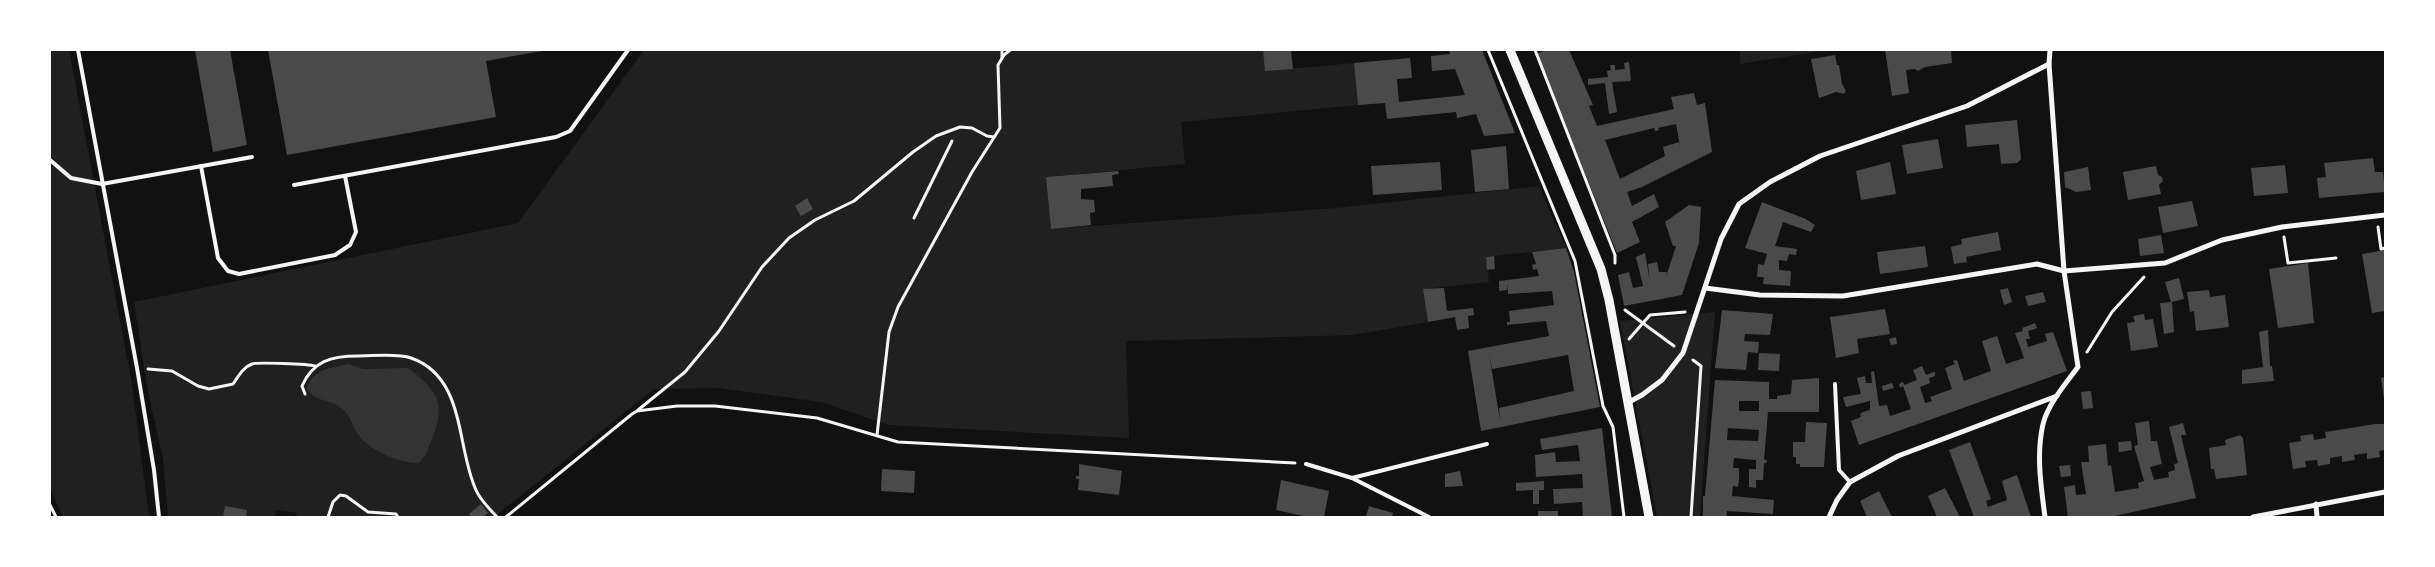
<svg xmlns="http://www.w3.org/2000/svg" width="2435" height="567" viewBox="0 0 2435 567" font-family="Arial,sans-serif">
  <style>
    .green { fill: #202020 }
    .water { fill: #333 }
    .building { fill: #4a4a4a; fill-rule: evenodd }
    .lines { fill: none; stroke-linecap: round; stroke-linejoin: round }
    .path { stroke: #f5f5f5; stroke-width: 3 }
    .service { stroke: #f5f5f5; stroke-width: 4 }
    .minor { stroke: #f5f5f5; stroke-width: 5 }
    .tertiary { stroke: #f5f5f5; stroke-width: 9 }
  </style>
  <rect width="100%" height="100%" fill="#111"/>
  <!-- green -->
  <g class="green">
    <path d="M50 50H69L132 385 149 517H63L50 488Z"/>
    <path d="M644 50H1263L1266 71 1354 63 1358 105 1181 122 1185 164 1046 177 1051 229 1336 208 1539 186 1566 248 1486 257 1489 282 1424 289 1428 322 1353 335 1126 341 1129 438 889 425 821 402 718 388 654 389 494 517H296L297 513 276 510 275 517H168L163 459 148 392 134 302 518 223Z"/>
    <path d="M1740 50H1829L1740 64Z"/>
    <path d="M1715 312 1700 517H1657L1620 321Z"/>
  </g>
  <!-- water -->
  <path class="water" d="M348 364 363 369 408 368C437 390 447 403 432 439 428 448 426 456 419 463 399 463 369 451 357 433 350 422 353 418 341 408 330 399 319 403 307 390 310 370 330 368 348 364Z"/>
  <!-- building -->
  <g class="building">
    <path d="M195 50H230L247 145 213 152Z"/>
    <path d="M268 50H541L542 51 486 61 496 117 287 155Z"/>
    <path d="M1263 50H1291L1293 69 1265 71Z"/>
    <path d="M1449 50H1482L1515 133 1484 136 1476 114 1457 118 1456 112 1387 119 1385 103 1358 105 1354 63 1410 58 1412 78 1397 79 1399 102 1465 95 1455 69 1432 71 1431 56 1450 54Z"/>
    <path d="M1546 50H1569L1593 105 1589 106 1597 126 1674 109 1671 97 1694 93 1697 105 1705 103 1712 152 1642 187 1627 192 1632 206 1654 194 1659 207 1632 222 1640 242 1617 253 1537 54ZM1676 124 1681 152 1679 142 1663 147 1665 156 1620 179 1605 140 1654 128 1655 131 1659 130 1658 128Z"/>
    <path d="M1885 50H1951L1952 63 1925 67 1918 71 1915 69 1906 70 1909 93 1892 96Z"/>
    <path d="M1835 55 1837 65H1839L1842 84 1846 91 1844 94 1836 92 1819 98 1811 59Z"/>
    <path d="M1629 62 1631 81 1612 82 1617 112 1609 114 1605 83 1588 85V79L1608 77 1607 71 1611 70 1610 65H1615V70L1625 69 1624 63Z"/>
    <path d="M2017 120 2021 159 2017 163 2001 164 1999 144 1967 147 1965 125Z"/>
    <path d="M1938 139 1943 168 1907 174 1902 145Z"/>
    <path d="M1506 146 1509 189 1475 192 1471 150Z"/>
    <path d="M2373 158 2375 172H2383L2385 192 2319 198 2317 178 2326 177 2324 163Z"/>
    <path d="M1440 162 1442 190 1373 195 1371 166Z"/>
    <path d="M1890 162 1896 194 1861 200 1856 171Z"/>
    <path d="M2285 165 2288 193 2254 196 2251 168Z"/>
    <path d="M2156 166 2158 175 2162 177 2163 181 2159 185 2161 194 2128 200 2123 172Z"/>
    <path d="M2088 167 2091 190 2076 192 2065 187 2064 172Z"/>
    <path d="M1118 171 1119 174 1112 175 1113 186 1081 189V199L1094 200 1095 212 1090 213 1091 225 1051 229 1046 177Z"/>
    <path d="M807 198 813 209 801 216 795 206Z"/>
    <path d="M2192 201 2198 226 2163 233 2158 207Z"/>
    <path d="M1762 202 1806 219 1815 225 1811 232 1783 222 1775 246 1797 249 1796 255 1789 254 1787 261 1779 260V270L1791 271 1790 286 1763 284 1764 277H1757L1758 264 1764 265 1767 254 1745 248Z"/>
    <path d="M1689 205 1701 207 1699 243 1682 295 1624 306 1618 275 1629 272 1633 288 1643 286 1636 257 1645 253 1650 282 1648 264 1657 262 1659 272H1667L1666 277 1676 246H1673L1665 222Z"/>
    <path d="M1998 232 2001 250 1966 257 1967 262 1954 264 1951 247 1962 244 1961 239Z"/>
    <path d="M2161 235 2164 253 2140 256 2138 239Z"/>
    <path d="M1925 246 1928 267 1880 274 1877 252Z"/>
    <path d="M1566 248 1574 272 1600 407 1481 431 1468 351 1549 336 1546 321 1507 325V322H1510L1509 311 1554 305 1552 291 1508 294 1507 283V290L1499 291V281L1539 276 1537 269 1533 270 1532 265 1536 264 1532 252ZM1489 354 1492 369 1568 355 1574 391 1499 408 1500 420Z"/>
    <path d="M2385 250V311L2372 313 2362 254Z"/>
    <path d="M1494 256 1495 269 1487 270 1486 257Z"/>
    <path d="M2308 263 2314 323 2278 328 2269 269Z"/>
    <path d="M2179 278 2184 299 2172 302 2174 332 2164 334 2160 303 2171 302 2165 282Z"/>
    <path d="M1444 288 1447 311 1473 308 1474 315 1468 316 1469 328 1457 330 1455 317 1428 322 1423 289Z"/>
    <path d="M2008 288 2012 302 2004 305 2000 290Z"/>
    <path d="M2209 290 2210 297 2225 295 2229 327 2196 331 2194 311 2190 312 2187 292Z"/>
    <path d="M2043 292 2046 302 2028 306 2025 296Z"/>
    <path d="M1885 309 1890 334 1857 339 1859 353 1836 358 1830 317Z"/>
    <path d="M1722 310 1773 314 1770 335 1745 334 1744 341 1759 342 1758 353 1748 352 1746 370 1715 368Z"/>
    <path d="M2144 314 2145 320 2153 319 2158 347 2131 351 2127 323 2135 322 2133 316Z"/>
    <path d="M2035 323 2037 328 2028 331 2030 339H2026L2028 347 2047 341 2045 334 2053 332 2067 371 1859 445 1851 421 1861 417 1860 414 1863 412 1870 410V401L1846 407 1843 397 1861 394 1857 378 1865 376 1866 383H1872L1871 372 1874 371 1879 406 1887 405 1890 416 1911 409 1903 386 1900 388 1899 384 1903 382 1904 385 1917 380 1913 370 1922 366 1926 375 1934 372 1935 373V376L1929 378 1930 383 1920 387 1925 403 1932 401 1930 397 1952 389 1945 368 1955 364 1953 361 1957 360 1964 381 1991 371 1982 341 1997 336 2006 364 2024 358 2015 333 2023 331 2022 328Z"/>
    <path d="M2268 330 2270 366H2272L2274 381 2242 384V370L2263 367 2259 332Z"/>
    <path d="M1896 337 1897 344 1891 345 1889 339Z"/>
    <path d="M1759 353 1780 354 1779 371 1758 370Z"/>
    <path d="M2385 377V398L2384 399 2381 378Z"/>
    <path d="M1819 378V412H1768L1764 460H1767L1766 463H1764L1763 480H1756V488L1749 487V469H1756V460L1734 458 1733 468H1739V479L1738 487 1733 486 1732 496 1774 500 1773 514 1727 511V517H1703V496H1705L1715 380 1769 382V399H1777V396L1791 394 1792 380ZM1739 401H1759V411H1739ZM1728 428 1759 430 1758 441 1727 440Z"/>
    <path d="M1892 383 1894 388 1883 391 1882 386Z"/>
    <path d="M2091 391 2093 408 2083 409 2081 392Z"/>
    <path d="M2149 421 2151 441H2157L2162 464 2150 467 2154 480 2169 477 2168 472 2175 470 2174 464 2178 463 2169 427 2183 423 2186 435H2181L2196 498 2110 517H2068L2064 487 2075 485 2076 495 2086 494 2081 462H2089L2088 446 2106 444 2108 466 2111 465 2115 492 2139 488 2138 483 2144 481 2134 446 2138 445 2135 423Z"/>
    <path d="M1806 422 1827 423 1824 467H1800V464H1796V457H1793V442H1805Z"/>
    <path d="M2375 424H2385V450L2379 451 2380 457 2367 459V453L2354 455 2355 460 2342 462V456L2330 458V464L2318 466 2317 460 2305 461 2306 467 2293 469 2289 443 2301 441 2300 436 2313 434 2314 440 2326 438 2325 432Z"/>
    <path d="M1602 428 1612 517H1583L1582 502 1554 504 1553 489 1583 488 1582 474 1536 477 1535 455 1555 452 1556 462 1580 461 1578 445 1542 450 1540 439Z"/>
    <path d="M2240 435 2243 438 2247 475 2216 479 2214 469H2211L2209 448 2226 445 2225 440Z"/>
    <path d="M2131 441 2132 450 2119 452 2118 442Z"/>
    <path d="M1970 442 1991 499 1986 501 1988 507 2007 500 2002 481 2017 475 2031 517H1974L1949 450Z"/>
    <path d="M1079 464 1122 471 1119 495 1078 490 1079 479H1076V476H1079Z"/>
    <path d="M2070 465 2071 476 2061 477 2059 466Z"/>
    <path d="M882 469 915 471 914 493 881 491Z"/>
    <path d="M1460 471 1463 486 1445 487V474Z"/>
    <path d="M1281 480 1329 491 1324 517H1308L1276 510Z"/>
    <path d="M1544 481V490H1539V504H1533V490L1516 491V483Z"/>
    <path d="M1945 488 1960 517H1937L1928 496Z"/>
    <path d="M1879 491 1892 517H1867L1860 501Z"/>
    <path d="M481 504 488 513 483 517H471L469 514Z"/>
    <path d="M225 506 247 510 246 517H223Z"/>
    <path d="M1369 506 1393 513 1392 517H1366Z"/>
    <rect x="1538" y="511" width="20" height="6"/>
  </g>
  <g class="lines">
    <!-- path -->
    <g class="path">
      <path d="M1488 50 1575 261 1603 406 1613 427 1624 517"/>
      <path d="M1535 50 1615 255V263"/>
      <path d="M1002 58V50"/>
      <path d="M914 218 952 141"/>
      <path d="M2378 227 2381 249 2385 248"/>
      <path d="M2284 237 2288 263 2336 258"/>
      <path d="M1625 310 1674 346"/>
      <path d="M1629 339 1650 315 1685 312"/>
      <path d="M2087 352 2112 312 2144 277"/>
      <path d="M148 369 172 371 198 386 209 389 233 384C238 377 243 367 252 364 257 362 309 364 315 366"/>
      <path d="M305 394 302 386C313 361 331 356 358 356 372 356 398 353 411 358 466 377 456 447 476 490 480 500 489 508 497 517"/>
      <path d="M638 410 685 372 719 331 762 267 789 238 815 220 854 201 913 152 936 136 960 127 972 128 987 136 994 137"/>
      <path d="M877 435 889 332 898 307 972 172 1000 128 998 65 1004 55 1010 50"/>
      <path d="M50 505 56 517"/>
      <path d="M328 517 333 502 340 495 346 496 368 512 396 514 398 517"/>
      <path d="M506 517 632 414 637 411 677 406H715L817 418 898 442 1295 463"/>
      <path d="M1691 517 1701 366 1693 360"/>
    </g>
    <!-- service -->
    <g class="service">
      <path d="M78 50 137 368 154 470 159 517"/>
      <path d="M50 160 71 178 102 184 252 157"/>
      <path d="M201 166 218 258 228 271 239 274 335 255 350 245 356 232 345 176"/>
      <path d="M294 185 556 137 570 131 628 50"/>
      <path d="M1835 384 1839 470 1850 482"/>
      <path d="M1306 464 1352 478 1429 517"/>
      <path d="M1352 478 1487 444"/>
    </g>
    <!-- minor -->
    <g class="minor">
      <path d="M1705 288 1760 295 1843 296 2037 264 2064 271 2165 263 2222 240 2282 227 2385 215"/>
      <path d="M1629 402 1642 395 1662 380 1683 353 1721 239 1739 204 1770 182 1820 156 1967 106 2049 64"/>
      <path d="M2316 504 2317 517"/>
      <path d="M1829 517 1837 500 1850 482 1898 456 2057 396"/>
      <path d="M2045 517C2041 486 2036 455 2043 424 2048 404 2066 383 2078 367L2064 271 2049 64 2050 50"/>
      <path d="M2253 517 2385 492"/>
    </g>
    <!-- tertiary -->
    <path class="tertiary" d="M1510 50 1601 269 1609 300 1649 517"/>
  </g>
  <!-- border -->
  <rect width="2435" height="567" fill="none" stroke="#ffffff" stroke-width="102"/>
</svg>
